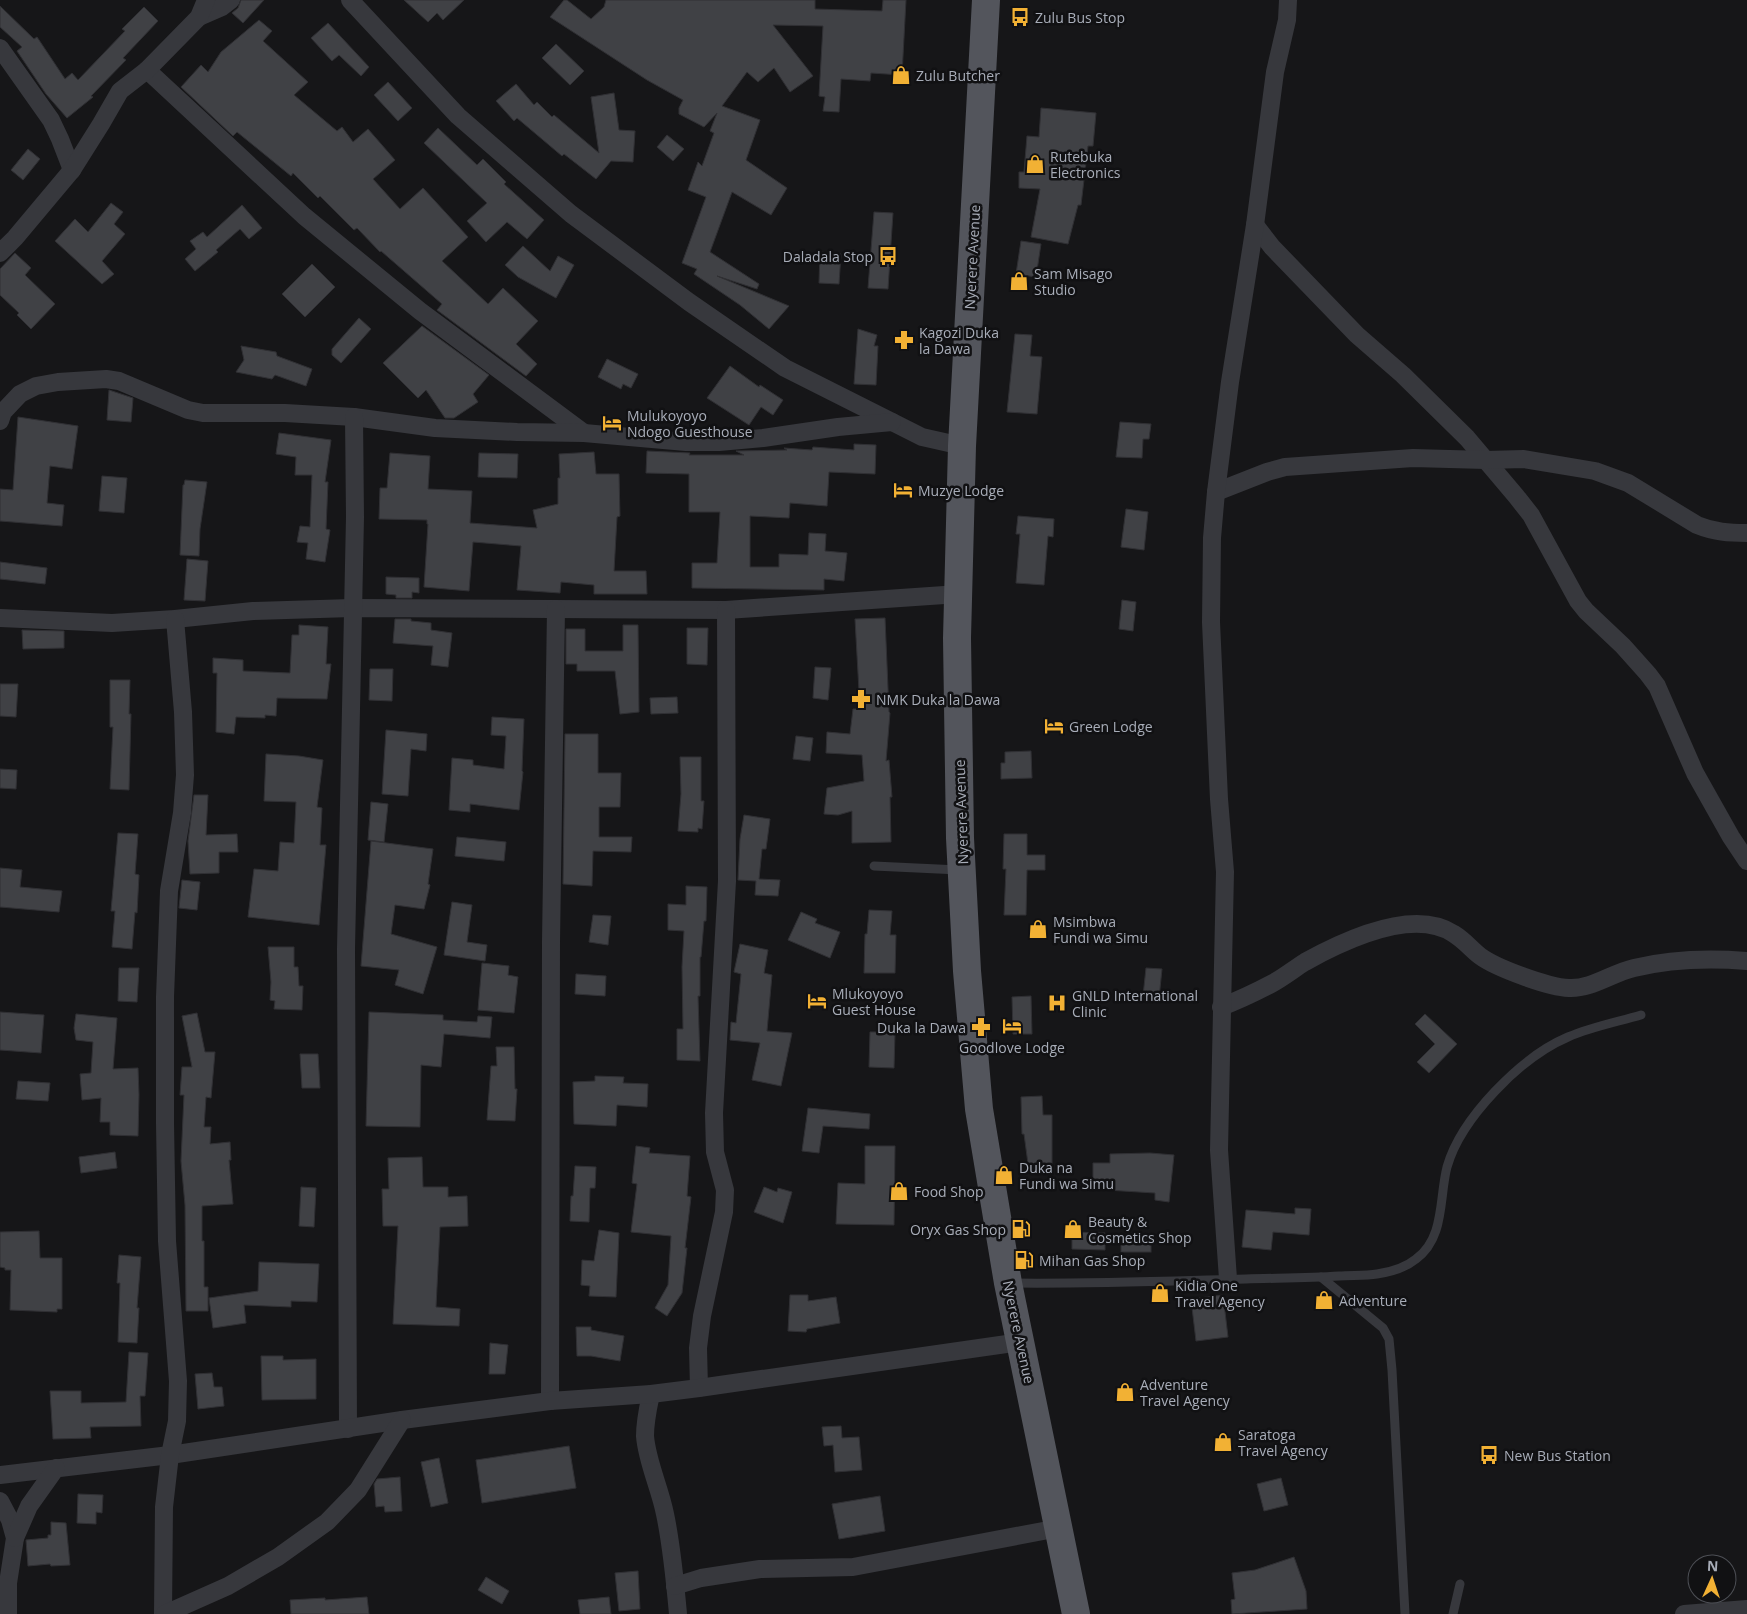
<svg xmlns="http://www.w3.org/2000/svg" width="1747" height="1614" viewBox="0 0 1747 1614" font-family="'Open Sans',sans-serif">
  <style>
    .building { fill: #404145; stroke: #303034 }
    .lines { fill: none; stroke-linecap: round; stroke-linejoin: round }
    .service { stroke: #37383d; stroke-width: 9 }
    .minor { stroke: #37383d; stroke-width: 18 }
    .primary { stroke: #53555c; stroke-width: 28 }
    .labels { text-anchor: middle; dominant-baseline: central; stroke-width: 5; stroke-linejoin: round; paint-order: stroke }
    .poi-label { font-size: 14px; fill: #a8adb8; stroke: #111113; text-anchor: start }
    .street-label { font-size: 14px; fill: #a8adb8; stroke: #111113 }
  </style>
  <rect width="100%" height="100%" fill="#161618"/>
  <!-- building -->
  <g class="building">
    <path d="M241 0H264L243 23 232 13 238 8Z"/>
    <path d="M404 0H464L443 20 437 13 428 22Z"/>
    <path d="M564 0H567L591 19 604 7 606 0H815V9L882 11 883 0H906L902 75 871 73 870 81 841 79 839 112 823 111 825 97 819 96 823 26 773 25 813 76 790 92 774 68 758 82 747 72 722 106 760 120 746 160 787 188 771 215 732 192 710 252 759 284 757 289 717 276 789 306 769 329 740 305 694 274 697 269 682 263 706 197 688 190 698 162 702 166 714 133 710 131 717 113 704 127 679 114V108L683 100 647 80 550 17Z"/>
    <path d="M0 6 34 39 37 37 65 79 72 73 78 80 125 31 122 29 144 7 158 21 123 58 126 60 91 96 93 97 67 118 46 94 17 51 22 47 0 27Z"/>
    <path d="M259 20 272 31 263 41 308 82 294 95 337 131 342 127 353 142 368 129 395 160 373 179 400 209 423 188 468 237 442 261 488 304 503 288 538 321 516 344 537 364 526 376 437 310 442 304 381 251 380 252 357 228 354 230 320 196 318 198 293 173 291 176 237 132 233 136 181 87 201 65 208 72 221 52Z"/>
    <path d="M328 23 369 67 361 76 339 55 332 61 311 38Z"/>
    <path d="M556 44 584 71 570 85 542 58Z"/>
    <path d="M388 82 412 108 398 121 374 95Z"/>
    <path d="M516 84 534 105 537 102 552 117 554 115 599 153 591 97 614 93 619 130 635 131 633 162 611 161 596 179 564 154 562 156 517 118 514 121 496 101Z"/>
    <path d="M1041 108 1096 113 1093 146H1088L1081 205H1078L1068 244 1031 237 1040 189 1019 188V172H1024L1027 136 1039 137Z"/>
    <path d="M438 128 477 165 483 159 506 182 504 184 544 220 527 239 507 222 486 242 467 221 487 203 424 143Z"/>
    <path d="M667 135 684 149 673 161 657 147Z"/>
    <path d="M28 149 40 159 23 180 11 170Z"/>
    <path d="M111 203 123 212 114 224 125 234 102 261 114 274 102 284 55 241 75 219 88 232Z"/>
    <path d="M242 205 262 228 249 239 240 229 216 250 218 252 195 271 185 259 196 249 190 241 203 232 207 237Z"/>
    <path d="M874 212 893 213 888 289 868 288Z"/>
    <path d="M1021 241 1041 244 1036 277 1016 274Z"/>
    <path d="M523 246 550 271 558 256 574 265 556 298 518 277 505 265Z"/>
    <path d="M820 252 841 254 839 284 819 283Z"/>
    <path d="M15 253 31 268 25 275 55 304 31 329 17 315 19 313 0 295V269Z"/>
    <path d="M312 264 335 287 305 317 282 294Z"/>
    <path d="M359 318 371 329 341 363 332 355V349Z"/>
    <path d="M422 326 489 375 473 394 478 402 454 418H445L426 390 418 398 383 363Z"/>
    <path d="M858 329 877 335 874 346H878L876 385 854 384Z"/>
    <path d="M1015 334 1032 335 1030 356 1042 357 1037 414 1007 412Z"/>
    <path d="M241 346 276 352 277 356 312 369 306 386 275 375 272 379 236 372 244 360Z"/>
    <path d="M607 359 638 374 631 388 623 384 621 389 598 377Z"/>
    <path d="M730 366 759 387 760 385 783 400 773 415 761 407 749 425 707 398Z"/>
    <path d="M109 390 133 398 131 422 107 420Z"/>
    <path d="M18 417 78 426 72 469 50 466 47 503 64 505 62 526 0 521V489L13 490Z"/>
    <path d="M1120 422 1151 424 1149 439H1143L1142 458 1116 457Z"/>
    <path d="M279 433 331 440 325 482H328L326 529 330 530 325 562 306 559 308 543 297 542 300 526 310 527 312 475H295L296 457 276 454Z"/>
    <path d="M854 444 876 445 875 474 829 472 827 506 790 503 789 518 750 516V567H779V554L808 555 809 533 826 534 825 551 847 553 844 581 824 579V590L692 588V563H717L720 512H689V474L646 473 647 451 690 453 689 455H744L736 451 787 450 784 448 812 450 813 447 854 450Z"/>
    <path d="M594 452 596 474H619L620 516 617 517 614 571H646L647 594H594V585L561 582 560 593 517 590 521 546 473 542 469 591 424 587 428 524H427V520L379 519 380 488H387L390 453 430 456 428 489 472 491 470 523 537 528 533 510 558 504V478H560L559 454Z"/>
    <path d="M479 453 518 454 517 478 478 477Z"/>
    <path d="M102 476 127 478 124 513 99 511Z"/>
    <path d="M185 480 207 482 200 529 199 556 180 555 183 485H184Z"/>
    <path d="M1126 509 1148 512 1144 550 1121 547Z"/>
    <path d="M1018 516 1054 519 1053 537 1048 536 1044 585 1016 583 1020 534H1016Z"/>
    <path d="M187 559 208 561 205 601 184 600Z"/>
    <path d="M0 562 47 568 45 584 0 579Z"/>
    <path d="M386 577 419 578V593L412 592V598H396V595L386 594Z"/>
    <path d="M1122 600 1136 602 1133 631 1119 629Z"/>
    <path d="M885 618 889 712 890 713 886 761 889 760 892 797H890L891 842 852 843V811L838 815 824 814 827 788 864 781 862 755 826 753 827 732 850 734 853 709H860L855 619Z"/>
    <path d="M395 619H411V621L431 623V630L452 633 448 667 431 665 433 646 393 643Z"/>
    <path d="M299 625 328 627 326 664H331L327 699 277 698 276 716 265 715V718L236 717 234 734 216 732 217 673H213V658L243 660V671L290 673 292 635H299Z"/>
    <path d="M623 625H638L639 712 620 714 615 671H577V664H566V629H585V651H623Z"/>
    <path d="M687 628H708L707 665 687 664Z"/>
    <path d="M22 630 64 631V648L23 649Z"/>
    <path d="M815 667 831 668 828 700 813 698Z"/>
    <path d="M370 669H393L392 701 369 700Z"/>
    <path d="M110 680H130L129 714H131L129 790 110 789 113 727H110Z"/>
    <path d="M0 684H18L16 717 0 716Z"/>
    <path d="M677 697 678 713 651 714 650 698Z"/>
    <path d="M492 717 524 719 522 771 523 772 519 810 470 804V812L449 810 452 758 473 760V765L504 769 506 736 491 735Z"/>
    <path d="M386 730 427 734 426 751 411 749 408 796 382 794Z"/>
    <path d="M565 734H598V773H621L620 807H599V837H632L631 852 593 851 592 886 563 884Z"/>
    <path d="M796 736 813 738 810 761 793 759Z"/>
    <path d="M1031 751 1032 778 1001 779V763H1005V752Z"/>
    <path d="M266 754 299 756 323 760 317 807 322 808 320 845H326L319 925 248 917 254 869 278 871 280 842 294 843 296 802 264 801Z"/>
    <path d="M680 757H701V801H704L702 829 698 828V832L678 831 681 794Z"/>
    <path d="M0 769 17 770 16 789 0 788Z"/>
    <path d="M194 795H208L206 835 237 834 238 852H219V873L190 874 188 841Z"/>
    <path d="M371 802 388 804 384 842 368 840Z"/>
    <path d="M744 815 770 819 766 849H762L759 879 780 880 778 896 755 895 756 881 738 880 740 839Z"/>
    <path d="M118 833 138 834 135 874 139 875 137 913 135 912 132 949 112 947 115 911H111Z"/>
    <path d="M1004 834H1027V855H1045V870H1027L1026 915H1004L1006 869H1003Z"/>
    <path d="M457 837 506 842 504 861 455 856Z"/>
    <path d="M371 841 433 849 428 884 430 885 424 909 395 905 391 934 437 947 423 994 395 985 399 970 361 966Z"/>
    <path d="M0 868 22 870 20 887 62 891 59 912 0 907Z"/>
    <path d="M182 880 200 882 197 910 179 908Z"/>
    <path d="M686 886 707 887 706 921H704L701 957H700V996H698L700 1061 677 1060V1029H683L682 967 684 931 668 930V904L686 905Z"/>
    <path d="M452 902 472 905 467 942 487 945 485 961 444 955Z"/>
    <path d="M869 910 892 911 890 935H896L895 973H864L865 934H867Z"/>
    <path d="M801 912 817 919 815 923 840 932 830 958 788 940Z"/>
    <path d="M593 915 611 916 608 945 589 942Z"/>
    <path d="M740 944 768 950 764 973 772 975 767 1031 792 1033 781 1086 752 1080 760 1043 730 1040 731 1022 736 1023 741 974 734 972Z"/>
    <path d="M268 947H294V967H298L299 986H303L302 1010 274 1009 275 1001 270 1000 271 982Z"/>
    <path d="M482 963 509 966 508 975 518 977 514 1013 478 1010Z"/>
    <path d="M119 968H139L137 1002 118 1001Z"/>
    <path d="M1146 968 1162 969 1159 998 1143 996Z"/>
    <path d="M576 974 606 976 605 996 575 994Z"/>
    <path d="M1031 996 1032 1034H1013L1012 997Z"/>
    <path d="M0 1012 44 1015 41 1053 0 1050Z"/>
    <path d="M369 1012 443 1015V1020L477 1022 478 1016 492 1017 490 1038 444 1034 441 1067 421 1065 420 1127 366 1126Z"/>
    <path d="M197 1013 205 1052H215L211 1098 206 1097 204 1127H211L210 1144 230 1142 231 1160H229L233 1204 202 1206V1241H204V1287H208V1311H186L185 1205 181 1161 184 1095H180L182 1067H192L182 1016Z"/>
    <path d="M76 1014 117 1018 113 1069 138 1068 139 1095 138 1136 110 1135V1122H100L101 1098 82 1100 80 1074 91 1073 93 1042 76 1040 74 1028Z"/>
    <path d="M1425 1014 1457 1044 1429 1073 1417 1062 1435 1044 1415 1024Z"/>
    <path d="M870 1032H895L894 1068 869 1067Z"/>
    <path d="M496 1047H514L515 1089H517L515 1121 487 1120 491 1066H497Z"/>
    <path d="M300 1054H318L320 1088H302Z"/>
    <path d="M595 1076 624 1077 623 1083 648 1084 647 1107 617 1105 616 1126 574 1124 573 1082 595 1081Z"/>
    <path d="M18 1081 50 1083 48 1101 16 1099Z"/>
    <path d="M1042 1096 1043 1115H1052V1168L1029 1171 1024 1134H1022L1021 1097Z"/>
    <path d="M808 1108 870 1114 869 1129 823 1126 819 1153 802 1151Z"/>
    <path d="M636 1146 650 1148 649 1153 690 1156 687 1196 691 1197 685 1248H687L682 1293 667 1316 655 1308 668 1285 671 1236 631 1232 637 1184 632 1183Z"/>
    <path d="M865 1146H895L894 1225 836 1224 838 1183 865 1184Z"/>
    <path d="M115 1152 117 1168 81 1173 79 1157Z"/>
    <path d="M1150 1153 1174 1155 1169 1202 1155 1200V1193L1107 1190V1184H1093V1163H1110V1154Z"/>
    <path d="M422 1157 423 1187H448V1197L467 1196 468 1226 440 1227 436 1307 460 1309 459 1326 393 1324 398 1226H383L382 1189H389L388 1158Z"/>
    <path d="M575 1166 596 1167 595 1188H590L589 1222 570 1221 571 1196H573Z"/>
    <path d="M301 1187 316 1188 314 1227 299 1226Z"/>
    <path d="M764 1187 777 1192 778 1188 792 1192 783 1223 754 1212Z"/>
    <path d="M1295 1208 1311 1209 1309 1235 1273 1232 1271 1250 1242 1247 1246 1210 1295 1214Z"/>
    <path d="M599 1230 619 1233 616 1297 589 1296 590 1286 581 1285 582 1260 594 1261Z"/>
    <path d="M39 1231 40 1258H62V1309H57V1312L10 1310 11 1270H5V1268L0 1267V1232Z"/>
    <path d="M1072 1232 1105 1233V1250L1072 1249Z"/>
    <rect x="1121" y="1237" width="30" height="15"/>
    <path d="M119 1255 141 1257 137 1308H139L137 1343 118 1342 120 1283H117Z"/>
    <path d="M259 1262 319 1264 317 1302 291 1301V1307L244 1305 246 1323 213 1328 209 1298 258 1291Z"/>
    <path d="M790 1295H808V1301L836 1297 840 1323 807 1329 806 1332 788 1331Z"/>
    <path d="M1223 1295 1228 1337 1196 1341 1191 1299Z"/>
    <path d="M576 1327H591V1330L624 1336 620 1361 591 1356H577Z"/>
    <path d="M490 1343 508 1345 505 1374H489Z"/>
    <path d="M129 1352 148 1353 145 1396H140L141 1426 90 1427 91 1438 53 1439 50 1391H81V1403L126 1402Z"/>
    <path d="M261 1356H283V1360L316 1359V1399L262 1400Z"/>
    <path d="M212 1373 214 1387H222L224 1406 198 1409 195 1374Z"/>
    <path d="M841 1426 842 1438 859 1437 862 1470 835 1472 833 1445 824 1446 822 1427Z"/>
    <path d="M569 1446 576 1488 482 1503 476 1460Z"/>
    <path d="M439 1458 448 1503 431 1507 421 1462Z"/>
    <path d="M400 1477 402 1511 385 1512 384 1506 376 1507 374 1484 377 1479Z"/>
    <path d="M1281 1478 1288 1505 1264 1511 1257 1484Z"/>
    <path d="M78 1494 103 1495 102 1513 96 1512V1524L77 1523Z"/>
    <path d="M880 1496 885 1531 839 1539 832 1504Z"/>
    <path d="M51 1522 66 1523 70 1565 51 1566 50 1564 28 1566 26 1540 48 1538V1535H51Z"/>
    <path d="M1294 1557 1306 1591 1307 1609 1232 1614 1231 1600 1235 1599 1232 1573 1255 1570Z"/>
    <path d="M638 1571 640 1609 619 1611 615 1573Z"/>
    <path d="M486 1577 509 1591 502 1604 478 1590Z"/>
    <path d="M367 1597 369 1614H291L290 1600 325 1598V1600Z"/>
    <path d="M609 1597 611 1614H580L578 1600Z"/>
  </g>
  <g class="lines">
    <!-- service -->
    <g class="service">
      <path d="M874 866 959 870"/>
      <path d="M1321 1277 1383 1328 1389 1339 1392 1370 1405 1614"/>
      <path d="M1011 1283C1090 1284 1168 1281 1246 1279 1277 1278 1308 1278 1339 1276 1351 1275 1365 1276 1377 1274 1391 1272 1405 1268 1416 1259 1445 1238 1439 1198 1447 1167 1461 1118 1521 1057 1568 1037 1591 1027 1617 1022 1641 1015"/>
      <path d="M1453 1614 1460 1584"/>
    </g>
    <!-- minor -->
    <g class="minor">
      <path d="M350 0 458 116 571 214 689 302 785 368 922 437 962 446"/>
      <path d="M199 17 222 7 231 0"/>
      <path d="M0 48 51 120 60 139 72 170"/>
      <path d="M147 70 304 216 420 311 584 433"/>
      <path d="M1255 225 1272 247 1357 335 1403 375 1467 438 1516 496 1531 515 1578 601 1586 611 1623 646 1648 674 1657 686 1695 773 1731 837 1747 861"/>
      <path d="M0 253 15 238 72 170 101 124 120 91 147 70 199 17 206 0"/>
      <path d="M0 421 3 412 20 394 36 386 58 382 106 379 119 381 188 410 203 413H285L354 417 435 428 517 432 584 433 686 442H719L763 438 838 427 892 422"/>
      <path d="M1216 492 1267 472 1285 467 1413 458 1486 460 1524 459 1595 471 1628 483 1697 525C1714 532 1729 533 1747 533"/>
      <path d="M0 618 112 623 175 619 253 611 352 608 726 610 959 594"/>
      <path d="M1221 1007C1239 1000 1256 992 1273 983 1284 977 1294 969 1305 962 1343 941 1413 907 1454 934 1464 940 1471 949 1480 956 1496 968 1548 987 1569 988 1592 989 1612 973 1634 968 1671 959 1709 958 1747 961"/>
      <path d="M1228 1279 1219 1150 1225 872 1219 799 1211 622 1212 538 1216 492 1230 382 1255 225 1275 72 1287 20 1288 0"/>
      <path d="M699 1388 698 1348 702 1316 724 1212 725 1190 715 1152 714 1113 727 881 726 610"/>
      <path d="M651 1394C648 1408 645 1421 645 1436 647 1462 660 1488 665 1514 672 1547 675 1581 678 1614"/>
      <path d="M550 1401 551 942 556 609"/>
      <path d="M348 1429 346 949 355 517 354 417"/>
      <path d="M0 1475 170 1455 402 1420 550 1401 651 1394 699 1388 1021 1342"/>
      <path d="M0 1501 10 1520 15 1538 8 1583V1614"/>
      <path d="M15 1538 29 1506 56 1468"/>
      <path d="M675 1586 701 1578 760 1569 853 1567 1059 1528"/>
      <path d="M163 1614 164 1507 170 1455 177 1421 178 1381 167 1241 165 1123V997L169 891 182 813 185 775 183 712 175 619"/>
      <path d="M165 1614 228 1586 278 1557 327 1522 358 1490 402 1420"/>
      <path d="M1684 1614 1747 1609"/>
    </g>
    <!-- primary -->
    <path class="primary" d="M986 0 962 446 957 638 960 838 967 971 979 1109 1008 1283 1076 1614"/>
  </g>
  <!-- icons -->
  <defs>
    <g id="bus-bare" transform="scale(1.5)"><path d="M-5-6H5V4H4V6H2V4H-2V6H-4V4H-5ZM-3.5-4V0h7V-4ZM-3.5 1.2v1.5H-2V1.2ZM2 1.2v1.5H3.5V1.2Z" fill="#f2b134" stroke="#111113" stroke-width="2.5" paint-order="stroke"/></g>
    <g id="shop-bare" transform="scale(1.5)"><path d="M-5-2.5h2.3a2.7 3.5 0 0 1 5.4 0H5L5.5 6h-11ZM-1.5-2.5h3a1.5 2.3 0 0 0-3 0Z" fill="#f2b134" stroke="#111113" stroke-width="2.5" paint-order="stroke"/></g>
    <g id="pharmacy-bare" transform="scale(1.5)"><path d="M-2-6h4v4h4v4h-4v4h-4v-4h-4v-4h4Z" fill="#f2b134" stroke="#111113" stroke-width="2.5" paint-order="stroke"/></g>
    <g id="hotel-bare" transform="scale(1.5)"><path d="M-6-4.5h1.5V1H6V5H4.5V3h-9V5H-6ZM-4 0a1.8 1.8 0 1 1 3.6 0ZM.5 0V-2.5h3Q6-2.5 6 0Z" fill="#f2b134" stroke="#111113" stroke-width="2.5" paint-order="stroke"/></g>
    <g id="hospital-bare" transform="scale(1.5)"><path d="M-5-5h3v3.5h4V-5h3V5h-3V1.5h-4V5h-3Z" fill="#f2b134" stroke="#111113" stroke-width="2.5" paint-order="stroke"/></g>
    <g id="fuel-bare" transform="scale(1.5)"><path d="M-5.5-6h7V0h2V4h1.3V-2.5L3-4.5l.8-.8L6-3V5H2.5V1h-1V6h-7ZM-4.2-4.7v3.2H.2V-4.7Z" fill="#f2b134" stroke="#111113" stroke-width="2.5" paint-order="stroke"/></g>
  </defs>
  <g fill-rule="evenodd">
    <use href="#bus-bare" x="1020" y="17"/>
    <use href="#shop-bare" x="901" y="75"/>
    <use href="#shop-bare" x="1035" y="164"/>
    <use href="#bus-bare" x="888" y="256"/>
    <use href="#shop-bare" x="1019" y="281"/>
    <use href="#pharmacy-bare" x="904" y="340"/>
    <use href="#hotel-bare" x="612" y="423"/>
    <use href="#hotel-bare" x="903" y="490"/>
    <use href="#pharmacy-bare" x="861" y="699"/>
    <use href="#hotel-bare" x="1054" y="726"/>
    <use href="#shop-bare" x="1038" y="929"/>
    <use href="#hotel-bare" x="817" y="1001"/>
    <use href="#hospital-bare" x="1057" y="1003"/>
    <use href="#hotel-bare" x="1012" y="1026"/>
    <use href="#pharmacy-bare" x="981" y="1027"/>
    <use href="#shop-bare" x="1004" y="1175"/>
    <use href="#shop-bare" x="899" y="1191"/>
    <use href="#fuel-bare" x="1021" y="1229"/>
    <use href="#shop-bare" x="1073" y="1229"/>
    <use href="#fuel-bare" x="1024" y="1260"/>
    <use href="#shop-bare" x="1160" y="1293"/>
    <use href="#shop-bare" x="1324" y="1300"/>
    <use href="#shop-bare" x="1125" y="1392"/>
    <use href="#shop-bare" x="1223" y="1442"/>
    <use href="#bus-bare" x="1489" y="1455"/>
  </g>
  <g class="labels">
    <!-- poi labels -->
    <g class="poi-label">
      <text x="1035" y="17">Zulu Bus Stop</text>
      <text x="916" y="75">Zulu Butcher</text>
      <text x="1050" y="156">Rutebuka<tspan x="1050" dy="16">Electronics</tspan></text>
      <text x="873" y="256" text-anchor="end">Daladala Stop</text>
      <text x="1034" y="273">Sam Misago<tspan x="1034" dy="16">Studio</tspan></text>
      <text x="919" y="332">Kagozi Duka<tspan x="919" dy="16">la Dawa</tspan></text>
      <text x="627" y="415">Mulukoyoyo<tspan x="627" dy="16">Ndogo Guesthouse</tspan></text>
      <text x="918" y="490">Muzye Lodge</text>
      <text x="876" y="699">NMK Duka la Dawa</text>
      <text x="1069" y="726">Green Lodge</text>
      <text x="1053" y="921">Msimbwa<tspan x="1053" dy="16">Fundi wa Simu</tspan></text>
      <text x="832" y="993">Mlukoyoyo<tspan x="832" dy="16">Guest House</tspan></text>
      <text x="1072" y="995">GNLD International<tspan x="1072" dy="16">Clinic</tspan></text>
      <text x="966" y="1027" text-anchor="end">Duka la Dawa</text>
      <text x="1012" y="1047" text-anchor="middle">Goodlove Lodge</text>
      <text x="1019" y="1167">Duka na<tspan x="1019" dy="16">Fundi wa Simu</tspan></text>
      <text x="914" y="1191">Food Shop</text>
      <text x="1088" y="1221">Beauty &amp;<tspan x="1088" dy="16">Cosmetics Shop</tspan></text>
      <text x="1006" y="1229" text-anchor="end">Oryx Gas Shop</text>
      <text x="1039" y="1260">Mihan Gas Shop</text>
      <text x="1175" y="1285">Kidia One<tspan x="1175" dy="16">Travel Agency</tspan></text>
      <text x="1339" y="1300">Adventure</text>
      <text x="1140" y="1384">Adventure<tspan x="1140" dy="16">Travel Agency</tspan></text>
      <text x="1238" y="1434">Saratoga<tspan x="1238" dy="16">Travel Agency</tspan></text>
      <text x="1504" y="1455">New Bus Station</text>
    </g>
    <!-- street labels -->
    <g class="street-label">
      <text transform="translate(972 257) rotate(-87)">Nyerere Avenue</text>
      <text transform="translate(961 812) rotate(-92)">Nyerere Avenue</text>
      <text transform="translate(1019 1332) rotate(78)">Nyerere Avenue</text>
    </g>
  </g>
  <!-- north arrow -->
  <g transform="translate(1712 1579) rotate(3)"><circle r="24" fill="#111113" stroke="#4d4f55"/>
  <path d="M0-4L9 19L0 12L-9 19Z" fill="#f2b134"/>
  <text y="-8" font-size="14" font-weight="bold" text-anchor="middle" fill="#a8adb8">N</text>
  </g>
</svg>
